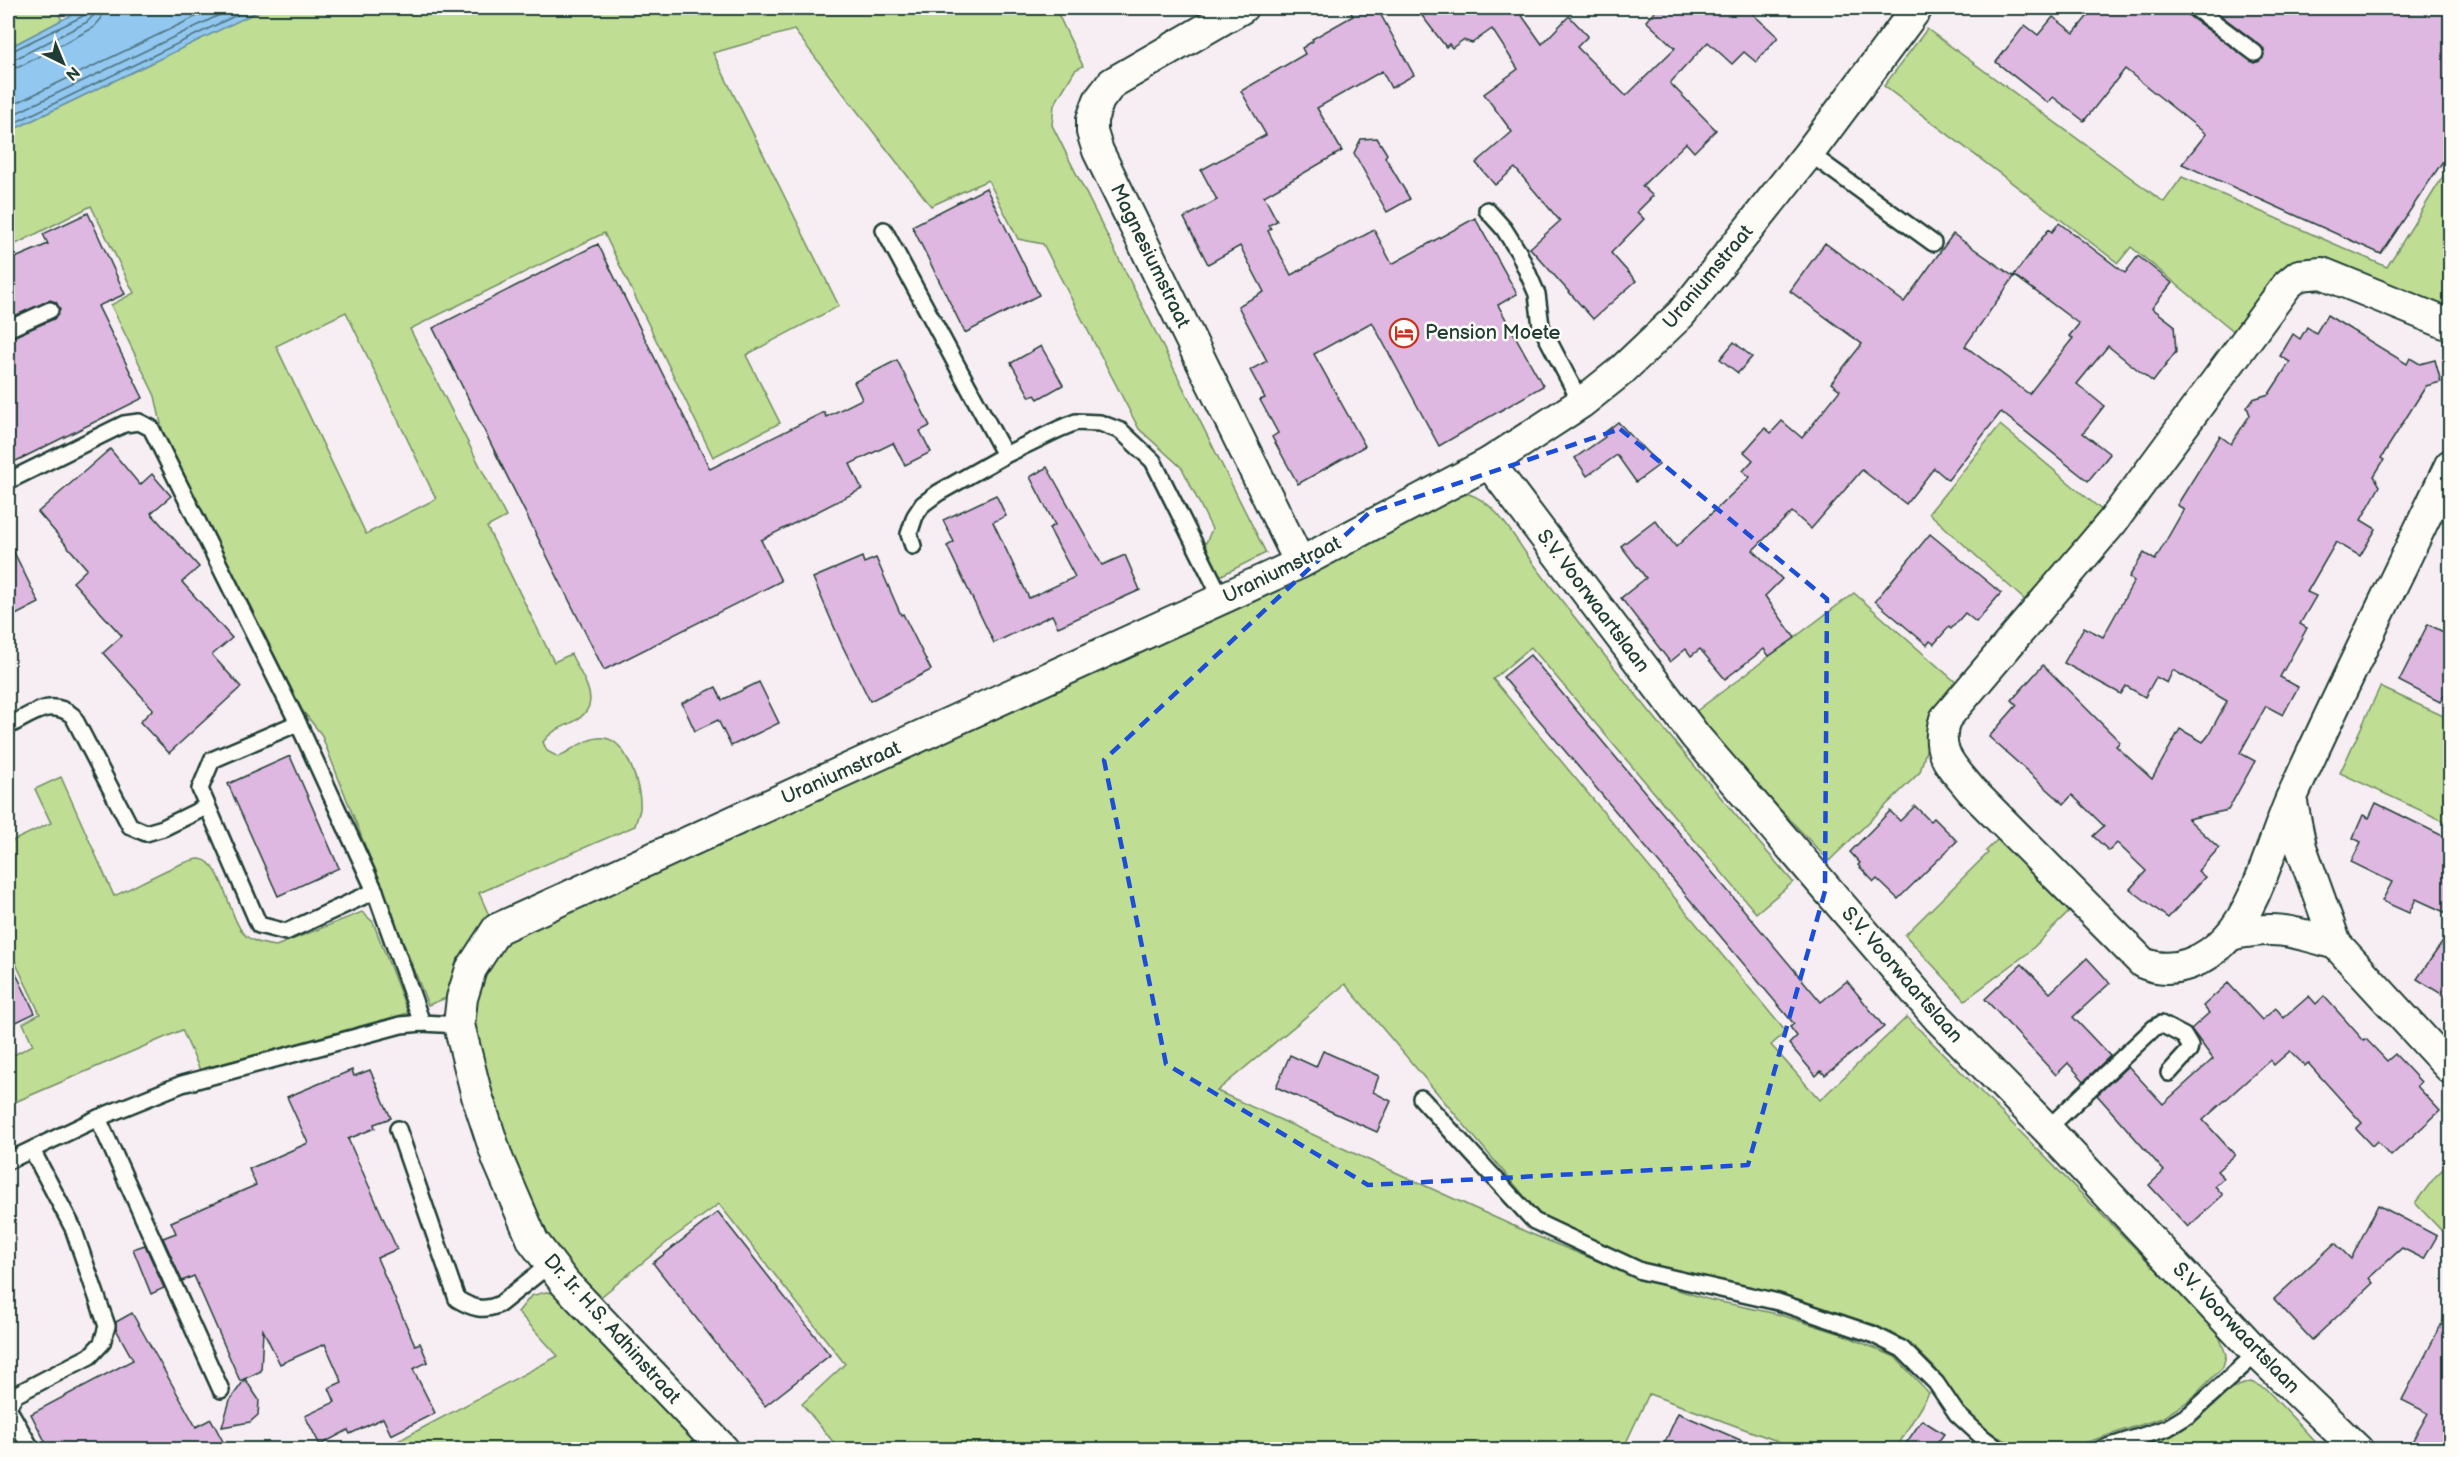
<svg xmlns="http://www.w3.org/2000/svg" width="2458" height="1457" viewBox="0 0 2458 1457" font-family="'Balsamiq Sans',sans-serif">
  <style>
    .green { fill: #c0dd94; stroke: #708d64; stroke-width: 1.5; fill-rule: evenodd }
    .water { fill: #92c7f0; stroke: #6490a5; stroke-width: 1.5 }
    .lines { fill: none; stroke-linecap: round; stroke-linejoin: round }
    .shore { stroke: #4d747f; stroke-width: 1.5 }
    .building { fill: #deb8e1; stroke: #1f3d34; stroke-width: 1.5 }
    .lane-casing { stroke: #1f3d34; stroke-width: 20 }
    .street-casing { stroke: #1f3d34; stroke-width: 34 }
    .lane { stroke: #fdfcf7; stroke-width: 15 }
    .street { stroke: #fdfcf7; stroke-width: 30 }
    .marked { fill: none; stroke: #1d4ed8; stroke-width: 4.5; stroke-dasharray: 12 8; stroke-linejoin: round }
    .labels { text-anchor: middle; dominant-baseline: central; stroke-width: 5; stroke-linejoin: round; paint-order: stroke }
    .street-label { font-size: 20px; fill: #1f3d34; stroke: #fdfcf7 }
    .poi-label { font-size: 20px; fill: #1f3d34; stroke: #fdfcf7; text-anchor: start }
  </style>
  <rect width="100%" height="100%" fill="#f7eef3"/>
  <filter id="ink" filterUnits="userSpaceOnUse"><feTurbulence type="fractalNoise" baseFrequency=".0167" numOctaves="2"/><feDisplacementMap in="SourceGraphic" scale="12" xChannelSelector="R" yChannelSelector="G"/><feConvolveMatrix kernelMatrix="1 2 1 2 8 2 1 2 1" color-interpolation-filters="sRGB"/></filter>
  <g filter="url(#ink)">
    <!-- green -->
    <g class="green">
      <path d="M8 8H56L62 20 8 48Z"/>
      <path d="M265 8H1055L1083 66 1075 70 1054 105 1052 125 1266 553 1220 576 1205 545 1212 529 1182 468 1139 429 1043 244 1018 239 988 180 931 206 794 30 713 53 839 306 746 355 780 423 713 457 604 233 410 329 506 517 487 527 554 662 571 654C584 682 607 707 569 724 558 729 550 732 543 742L547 751 558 757C570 751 590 735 605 738 627 741 642 789 640 809 639 814 636 821 635 826L479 893 492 922 449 997 428 1005 321 734 302 710 163 433 155 396 111 305 134 293 91 206 8 248V132ZM346 312 436 499 366 534 276 346Z"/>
      <path d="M1927 29 2164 202 2182 177 2387 267 2450 165V314L2316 260C2310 260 2302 259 2297 260 2273 265 2249 313 2236 333L2131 247 2118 263 1884 86Z"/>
      <path d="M2000 425 2104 512 2028 603 1929 513Z"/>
      <path d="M1469 494C1499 504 1514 539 1533 563 1616 673 1703 778 1793 882L1756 913 1531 647 1493 679 1786 1032 1771 1045 1820 1100 1907 1017 2210 1324 2220 1338 2226 1355 2223 1367 2190 1400 2162 1418 2072 1447 2030 1449 2002 1439 1980 1428 1962 1410 1935 1368 1916 1349 1876 1325 1785 1298 1647 1266 1542 1217 1345 984 1217 1091 1529 1233 1639 1278 1707 1299 1777 1314 1842 1334 1895 1357 1929 1393 1896 1449H1799L1649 1394 1623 1449H839L802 1404 845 1364 719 1204 670 1240 597 1300 535 1221 476 1061 474 992 502 944 524 925 1452 498Z"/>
      <path d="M1854 593 1959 685 1933 725 1920 772 1829 861 1691 715Z"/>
      <path d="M2380 687 2450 719V824L2340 773Z"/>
      <path d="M61 777 114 896C133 888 182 859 200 859 224 861 228 920 246 936 254 942 267 945 276 946L362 912 373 922 408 1013 200 1070 182 1030 8 1105V1058L33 1045 23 1023 40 1014 8 947V870L13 868 8 856V843L51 823 35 789Z"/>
      <path d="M2001 836 2072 909 2028 953 1965 1000 1905 935 1988 853 1986 851Z"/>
      <path d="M2450 1162V1232L2441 1230 2415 1203 2435 1177Z"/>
      <path d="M546 1292 561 1294 711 1450H381L558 1356 518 1312 531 1296Z"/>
      <path d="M2251 1382 2266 1389 2322 1449 2126 1450C2143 1444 2164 1441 2179 1432 2204 1416 2221 1388 2251 1382Z"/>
    </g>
    <!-- water -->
    <path class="water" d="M85 8H265L8 132V48Z"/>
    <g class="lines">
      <!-- shore -->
      <g class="shore">
        <path d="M8 53 83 16 87 8"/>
        <path d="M8 60 15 59 87 22 93 16 94 8"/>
        <path d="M8 69 19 67 93 28 101 19 103 8"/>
        <path d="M8 107 214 8"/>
        <path d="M8 117 234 8"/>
        <path d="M8 126 251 8"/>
      </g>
    </g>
    <!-- building -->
    <g class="building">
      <path d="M1348 8H1377L1414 75 1391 88 1382 71 1317 108 1342 151 1264 196 1277 221 1269 225 1271 229 1268 231 1291 275 1374 230 1392 264 1475 218 1517 294 1498 305 1543 386 1439 446 1372 322 1314 354 1365 446 1298 484 1272 437 1278 433 1260 400 1265 398 1250 370 1267 361 1238 306 1264 292 1240 246 1208 264 1184 218 1217 200 1201 170 1266 135 1241 91 1305 54 1302 48 1313 41 1312 39 1353 16Z"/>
      <path d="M1416 8H1523L1518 10 1542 44 1569 16 1588 36 1577 47 1626 96 1675 48 1646 21 1658 8H1746L1778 37 1756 62 1744 52 1732 64 1708 42 1670 83 1716 130 1694 152 1686 143 1642 186 1653 196 1637 212 1644 219 1611 253 1636 281 1593 319 1530 248 1560 221 1515 168 1495 185 1476 163 1512 132 1484 94 1518 69 1492 29 1472 43 1463 40 1452 48 1449 44 1446 47Z"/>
      <path d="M2094 8H2185L2189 16 2254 63 2263 58 2264 50 2261 46 2211 8H2451V149L2381 254 2182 164 2206 134 2125 69 2084 121 2053 97 2048 103 1996 62 2025 25 2038 35 2053 17 2074 33Z"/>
      <path d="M1377 138 1387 154 1385 157 1410 199 1387 212 1354 153 1361 139Z"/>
      <path d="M986 188 1039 295 965 333 912 226Z"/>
      <path d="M88 213 125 294 98 306 143 398 8 465V339L54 319 60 310 56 302 50 300 8 319V261L48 244 43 234Z"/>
      <path d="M2059 223 2125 273 2138 256 2172 283 2152 308 2174 325 2176 352 2153 382 2108 346 2077 384 2104 406 2083 433 2110 454 2088 481 2001 412 1948 480 1934 468 1906 504 1862 470 1811 529 1792 512 1753 550 1782 579 1765 596 1795 638 1769 656 1764 649 1725 679 1700 649 1691 656 1686 649 1670 662 1621 598 1646 578 1621 546 1655 520 1676 547 1750 477 1743 471 1753 460 1744 452 1765 428 1771 433 1782 421 1802 438 1840 390 1831 383 1862 344 1790 291 1825 243 1904 302 1953 234 2014 277 1965 346 2029 394 2073 338 2069 336 2079 324 2014 275 2049 229 2052 232Z"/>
      <path d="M598 244 710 469 824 412 826 417 862 399 854 382 897 360 930 426 920 431 931 452 905 465 893 443 850 464 862 489 761 540 781 581 604 670 433 328Z"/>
      <path d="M2327 315 2407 364 2410 358 2420 364 2435 360 2441 382 2426 386 2381 458 2384 460 2374 476 2380 486 2361 520 2376 529 2360 556 2336 542 2307 592 2316 596 2300 624 2307 628 2280 677 2298 687 2283 715 2266 706 2240 753 2255 761 2228 810 2188 819 2219 848 2198 871 2205 877 2168 918 2130 889 2146 871 2117 843 2109 851 2093 836 2104 826 2072 795 2064 804 1989 737 2017 705 2012 700 2043 665 2120 742 2116 746 2152 779 2180 729 2203 742 2208 736 2227 701 2173 670 2167 683 2156 677 2145 697 2126 686 2121 694 2064 663 2084 627 2103 637 2134 581 2129 577 2144 553 2155 560 2184 509 2177 505 2220 436 2231 444 2250 415 2247 407 2253 399 2269 394 2290 362 2280 356 2293 334 2300 339 2307 327 2316 333Z"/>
      <path d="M1734 342 1752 357 1738 373 1720 359Z"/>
      <path d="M1041 346 1063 385 1038 399 1035 395 1030 397 1011 363Z"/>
      <path d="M1618 422 1659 465 1636 482 1617 455 1587 476 1575 458 1605 437 1603 434Z"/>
      <path d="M110 449 140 485 152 474 171 496 151 513 199 567 182 582 232 638 212 655 241 687 169 753 140 722 153 709 103 653 122 636 73 582 87 569 38 512Z"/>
      <path d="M1047 467 1102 565 1125 555 1140 590 1058 627 1052 615 994 643 947 546 954 542 943 520 996 495 1006 516 993 522 1029 598 1075 577 1049 528 1055 525 1030 477Z"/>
      <path d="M1930 534 2001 593 1976 622 1965 613 1951 629 1949 627 1934 644 1930 641 1927 645 1875 601Z"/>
      <path d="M8 540 39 603 8 619Z"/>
      <path d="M862 557 864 563 876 558 901 615 903 614 931 670 870 701 842 645 813 578Z"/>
      <path d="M2428 624 2451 636V683L2440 702 2399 681Z"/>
      <path d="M1530 655 1821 1002 1847 981 1884 1027 1825 1075 1821 1071 1816 1076 1789 1044 1797 1036 1790 1027 1794 1024 1503 677Z"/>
      <path d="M759 682 779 723 731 746 718 720 695 731 682 703 716 687 722 700Z"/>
      <path d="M290 756 339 868 278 896 228 784Z"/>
      <path d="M2376 803 2451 840V915L2416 899 2409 913 2382 901 2392 882 2351 862 2361 842 2353 838 2363 815 2369 818Z"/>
      <path d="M1915 806 1930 821 1934 818 1957 841 1898 899 1877 879 1874 882 1858 865 1860 863 1850 852 1890 811 1900 821Z"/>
      <path d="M2451 930V1000L2417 979Z"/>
      <path d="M8 957 35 1013 8 1026Z"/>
      <path d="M2087 958 2110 983 2073 1017 2110 1056 2084 1081 2068 1063 2056 1075 1985 999 2022 964 2050 993Z"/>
      <path d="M2228 983 2262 1020 2276 1008 2284 1018 2309 996 2316 1004 2324 996 2364 1041 2366 1039 2387 1061 2395 1054 2421 1082 2417 1086 2440 1111 2391 1156 2377 1141 2372 1146 2356 1129 2362 1123 2308 1063 2305 1066 2290 1051 2274 1065 2270 1060 2203 1120 2235 1155 2217 1171 2224 1178 2215 1186 2223 1195 2188 1227 2149 1185 2164 1171 2097 1095 2128 1066 2163 1104 2213 1059 2191 1029 2209 1013 2203 1006Z"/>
      <path d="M1323 1051 1379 1076 1373 1092 1391 1101 1377 1132 1276 1087 1290 1055 1316 1067Z"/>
      <path d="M352 1070 354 1076 370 1070 391 1118 374 1124 375 1128 348 1139 397 1249 377 1258 415 1345 420 1343 428 1362 413 1369 435 1413 391 1435 383 1418 350 1434 348 1430 320 1445 305 1416 335 1402 329 1388 342 1382 325 1344 280 1364 263 1330 261 1371 240 1381 194 1276 182 1281 163 1238 176 1233 171 1222 256 1185 249 1169 308 1143 287 1097Z"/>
      <path d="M2378 1205 2437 1236 2424 1259 2402 1248 2369 1278 2373 1283 2312 1340 2274 1299 2335 1243 2351 1259Z"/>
      <path d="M718 1212 830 1355 765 1406 653 1263Z"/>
      <path d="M145 1245 164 1288 151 1294 133 1249Z"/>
      <path d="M2451 1306V1449H2408L2428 1413 2402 1400Z"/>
      <path d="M132 1313 196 1427 211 1419 227 1449H49L31 1414 133 1360 116 1329V1322Z"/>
      <path d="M245 1379 259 1400 258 1415 250 1422 222 1427 230 1400Z"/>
      <path d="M1678 1413 1761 1449H1662Z"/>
      <path d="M1922 1420 1944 1434 1933 1449H1902Z"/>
    </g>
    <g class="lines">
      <!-- lane casing -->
      <g class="lane-casing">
        <g id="lane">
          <path d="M2195 8 2255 53"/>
          <path d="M1809 153 1933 243"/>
          <path d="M1487 210 1504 229 1519 253 1537 294 1541 326 1581 403"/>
          <path d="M884 230 1005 455"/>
          <path d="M8 329 50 310"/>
          <path d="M8 481 124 424 139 422 151 428 298 723 375 891 422 1023"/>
          <path d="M913 546 909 534 915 516 923 504 938 493 1005 455 1059 429 1076 422 1100 423 1121 431 1153 461 1222 599"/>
          <path d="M298 723 212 760 200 789 259 925 286 932 375 891"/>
          <path d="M8 726C31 715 51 697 73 716L130 826 146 833 163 828 206 807"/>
          <path d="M1421 1098 1534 1221 1641 1271 1778 1302 1872 1334 1902 1349 1936 1383 1957 1414 1982 1437 1999 1450"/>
          <path d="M98 1118 221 1390"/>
          <path d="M398 1129 457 1299C472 1308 483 1312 500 1304L550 1264"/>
          <path d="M2047 1129 2154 1028 2161 1024 2184 1036 2190 1046 2189 1051 2169 1073"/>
          <path d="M8 1161 98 1118 182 1084 401 1025 422 1023 459 1025"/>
          <path d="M8 1407 15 1395 90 1356 102 1343 107 1326 73 1228 32 1150"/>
          <path d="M8 1408 32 1450"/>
          <path d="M2099 1450 2167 1428 2190 1414 2257 1353"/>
        </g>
      </g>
      <!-- street casing -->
      <g class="street-casing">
        <g id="street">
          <path d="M1242 8 1112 83 1099 100 1092 119V132L1098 151 1300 563"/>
          <path d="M2450 325 2322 273 2299 275 2287 285 2113 521 1945 719C1934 753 1952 766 1971 790L2143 963C2174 976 2206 961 2228 937 2258 904 2273 839 2292 797 2342 686 2398 576 2450 465"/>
          <path d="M1489 463 1696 737 1938 1018 2047 1129 2257 1353 2358 1450"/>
          <path d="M2291 798 2301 847 2336 944 2450 1068"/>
          <path d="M2230 935C2276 925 2292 931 2336 944"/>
          <path d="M724 1450 565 1283 533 1241 498 1160 477 1096 459 1025 462 998 471 969 497 929 1300 563 1489 463 1581 403 1621 371 1681 314 1809 153 1917 8"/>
        </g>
      </g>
      <!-- lane -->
      <use href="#lane" class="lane"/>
      <!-- street -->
      <use href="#street" class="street"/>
    </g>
  </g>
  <!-- marked area -->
  <path class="marked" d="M1620 429 1827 599 1825 891 1748 1165 1368 1185 1166 1064 1104 760 1369 513Z"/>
  <!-- icons -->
  <defs>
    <g id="hotel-ring" transform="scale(1.5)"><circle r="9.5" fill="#fdfcf7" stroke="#c8321e" stroke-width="1.5"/><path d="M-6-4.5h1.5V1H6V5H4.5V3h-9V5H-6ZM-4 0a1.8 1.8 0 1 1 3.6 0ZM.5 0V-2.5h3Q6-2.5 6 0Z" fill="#c8321e"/></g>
  </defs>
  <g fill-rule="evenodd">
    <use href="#hotel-ring" x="1404" y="333"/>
  </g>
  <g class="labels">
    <!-- street labels -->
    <g class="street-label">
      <text transform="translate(1150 256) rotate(64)">Magnesiumstraat</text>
      <text transform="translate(1708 277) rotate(-50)">Uraniumstraat</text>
      <text transform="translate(1282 570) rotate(-26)">Uraniumstraat</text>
      <text transform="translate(1593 601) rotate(53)">S.V. Voorwaartslaan</text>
      <text transform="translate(841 773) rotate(-24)">Uraniumstraat</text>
      <text transform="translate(1902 975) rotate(49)">S.V. Voorwaartslaan</text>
      <text transform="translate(2236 1328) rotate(46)">S.V. Voorwaartslaan</text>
      <text transform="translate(612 1329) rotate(48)">Dr. Ir. H.S. Adhinstraat</text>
    </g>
    <!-- poi labels -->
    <g class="poi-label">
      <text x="1425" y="333">Pension Moete</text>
    </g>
  </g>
  <!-- margin -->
  <rect width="2458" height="1457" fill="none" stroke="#fdfcf7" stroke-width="30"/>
  <rect x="15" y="15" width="2428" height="1427" fill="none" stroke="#1f3d34" stroke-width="2" filter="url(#ink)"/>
  <!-- north arrow -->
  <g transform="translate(63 63) rotate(137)" stroke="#fdfcf7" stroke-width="4.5" paint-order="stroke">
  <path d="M0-4.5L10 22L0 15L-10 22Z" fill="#1f3d34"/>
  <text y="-9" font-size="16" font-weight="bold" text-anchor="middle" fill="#1f3d34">N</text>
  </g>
</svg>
